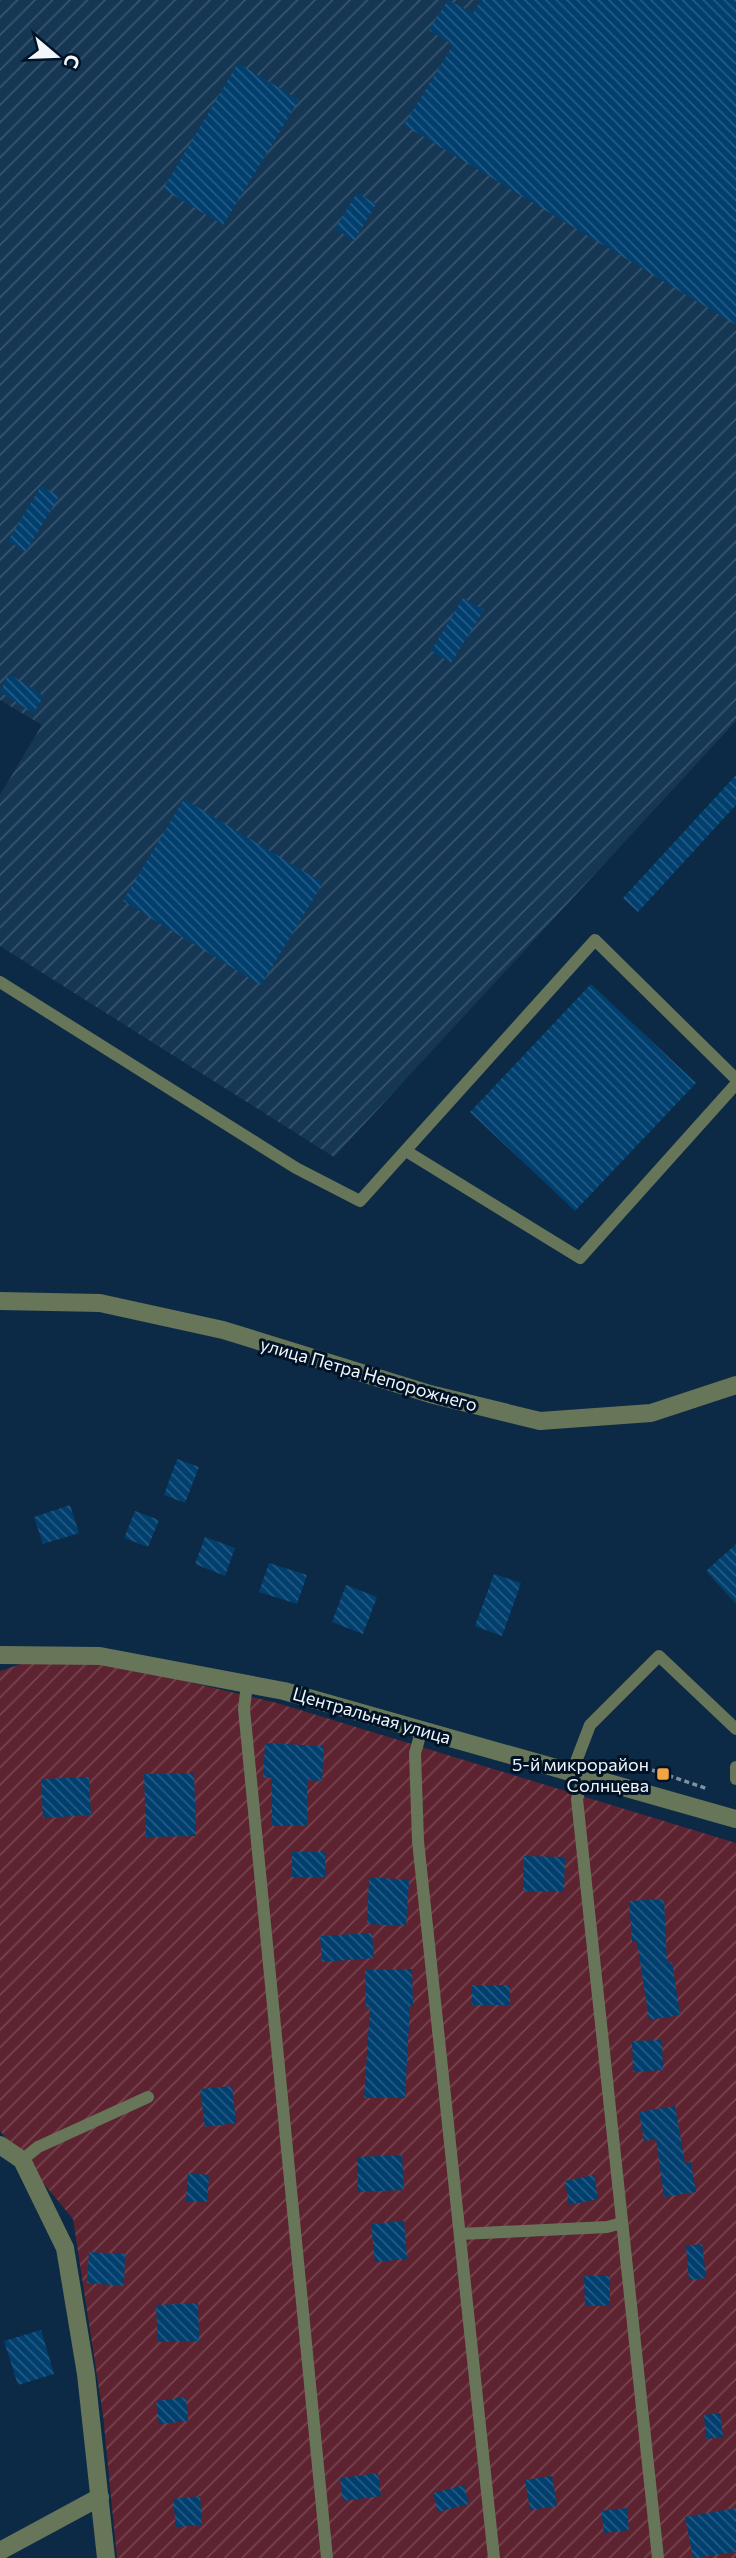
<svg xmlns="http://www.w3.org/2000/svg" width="736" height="2558" viewBox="0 0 736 2558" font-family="Commissioner,sans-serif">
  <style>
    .industrial { fill: url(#industrial-furrows) }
    .garden { fill: url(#garden-furrows) }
    .building { fill: url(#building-back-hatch) }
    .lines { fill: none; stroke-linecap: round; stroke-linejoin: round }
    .path { stroke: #8092a2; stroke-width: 3.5; stroke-dasharray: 5 3.5; stroke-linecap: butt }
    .service { stroke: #677559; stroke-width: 12 }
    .minor { stroke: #677559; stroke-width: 18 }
    .tertiary { stroke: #677559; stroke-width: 18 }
    .poi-dot { fill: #f2a542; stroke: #001226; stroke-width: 2.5 }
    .labels { text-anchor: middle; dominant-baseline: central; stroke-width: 6; stroke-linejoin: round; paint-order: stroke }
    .street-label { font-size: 18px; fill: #f0f6fc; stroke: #001226 }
    .poi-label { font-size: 18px; fill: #f0f6fc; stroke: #001226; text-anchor: end }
  </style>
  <defs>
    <pattern id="industrial-furrows" width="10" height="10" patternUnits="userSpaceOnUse" patternTransform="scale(1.75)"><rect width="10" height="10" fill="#163754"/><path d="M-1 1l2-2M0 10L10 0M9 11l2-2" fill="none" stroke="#38556e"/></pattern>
    <pattern id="garden-furrows" width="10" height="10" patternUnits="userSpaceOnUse" patternTransform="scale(1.75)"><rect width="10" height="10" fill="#5d2330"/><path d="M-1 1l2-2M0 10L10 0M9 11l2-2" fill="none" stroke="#75444f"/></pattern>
    <pattern id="building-back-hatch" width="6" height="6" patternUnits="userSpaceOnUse" patternTransform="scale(1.75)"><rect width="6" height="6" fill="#003f6e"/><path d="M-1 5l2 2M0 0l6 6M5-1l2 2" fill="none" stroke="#265b84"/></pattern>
  </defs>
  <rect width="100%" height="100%" fill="#0c2a45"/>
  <!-- industrial -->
  <path class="industrial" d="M0 0H736V721L334 1157 0 946V795L42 725 0 700Z"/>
  <!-- garden -->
  <path class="garden" d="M60 1651 277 1703 736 1843V2558H117L103 2415 73 2219 0 2131V1671Z"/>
  <!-- building -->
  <g class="building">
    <path d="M448 0 473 13 481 0H736V325L404 125 453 45 429 30Z"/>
    <path d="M238 63 299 100 223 225 163 189Z"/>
    <path d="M357 193 376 204 354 241 335 229Z"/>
    <path d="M41 486 59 496 26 552 8 541Z"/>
    <path d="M463 598 484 610 451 663 431 651Z"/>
    <path d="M9 674 44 696 34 713 0 692Z"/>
    <path d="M736 775V805L638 912 623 898Z"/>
    <path d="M184 799 323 883 261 985 123 901Z"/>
    <path d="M591 984 696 1083 575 1211 470 1112Z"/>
    <path d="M177 1459 199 1467 185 1503 164 1495Z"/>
    <path d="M70 1505 79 1533 43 1544 34 1517Z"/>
    <path d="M135 1511 159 1520 148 1547 124 1538Z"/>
    <path d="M205 1537 235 1548 225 1576 195 1564Z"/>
    <path d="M736 1544V1604L706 1571Z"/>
    <path d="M269 1563 307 1575 297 1604 259 1592Z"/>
    <path d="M494 1574 521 1583 502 1636 475 1626Z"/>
    <path d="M346 1585 377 1597 363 1634 332 1622Z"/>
    <path d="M265 1743 324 1746 322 1781 307 1780V1826H272V1778H263Z"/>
    <path d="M194 1773 196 1836 146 1837 144 1774Z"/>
    <path d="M89 1777 91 1815 43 1818 41 1779Z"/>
    <rect x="292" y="1852" width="33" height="25"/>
    <path d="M524 1856 565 1857 564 1892 523 1891Z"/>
    <path d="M369 1877 409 1880 406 1926 367 1924Z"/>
    <path d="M664 1899 667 1963 672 1962 680 2015 649 2020 637 1942H632L629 1901Z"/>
    <path d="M372 1933 374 1958 322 1962 320 1936Z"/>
    <path d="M412 1969 413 2006H410L405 2098H364L370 2007H366L365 1970Z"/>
    <rect x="472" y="1985" width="38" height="20"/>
    <path d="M662 2040 663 2070 633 2072 632 2041Z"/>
    <path d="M232 2086 236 2123 205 2127 200 2089Z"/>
    <path d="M675 2106 685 2163 691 2162 696 2192 664 2197 656 2139 644 2141 639 2112Z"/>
    <path d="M402 2155 404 2190 358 2192 357 2157Z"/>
    <path d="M188 2173 209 2175 207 2202 186 2201Z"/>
    <path d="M594 2175 598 2199 569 2205 565 2181Z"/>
    <path d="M404 2221 407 2259 375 2262 371 2224Z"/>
    <path d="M702 2244 706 2278 689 2280 686 2246Z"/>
    <path d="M89 2252 125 2254 124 2286 87 2283Z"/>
    <path d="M584 2276H610V2306H585Z"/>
    <path d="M198 2303 199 2341 158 2342 156 2305Z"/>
    <path d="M41 2330 54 2374 18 2385 4 2341Z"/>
    <path d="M186 2397 188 2421 159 2424 156 2401Z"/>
    <path d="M720 2413 723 2437 706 2439 704 2415Z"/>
    <path d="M378 2473 381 2496 343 2501 340 2478Z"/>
    <path d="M552 2476 557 2506 530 2510 525 2480Z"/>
    <path d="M464 2485 469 2504 438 2512 433 2493Z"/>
    <path d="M200 2496 202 2525 176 2527 173 2499Z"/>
    <path d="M627 2508 629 2530 604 2533 601 2511Z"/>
    <path d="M736 2508V2552L693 2558 685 2517Z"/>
  </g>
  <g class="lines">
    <!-- path -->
    <path class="path" d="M620 1759 708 1789"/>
    <!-- service -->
    <g class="service">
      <path d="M0 982 296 1168 360 1201 595 940 736 1079"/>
      <path d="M406 1151 580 1258 736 1084"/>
      <path d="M247 1684 244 1709 327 2558"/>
      <path d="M422 1729 415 1753 418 1841 494 2558"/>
      <path d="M736 1767V1779"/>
      <path d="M572 1772 590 1725 659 1656 736 1729"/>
      <path d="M584 1775 577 1799 658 2558"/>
      <path d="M22 2160 38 2147 148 2097"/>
      <path d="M460 2234 607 2227 622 2223"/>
    </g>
    <!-- minor -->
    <g class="minor">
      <path d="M0 2145 22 2160 65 2248 86 2374 106 2558"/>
      <path d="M0 2551 100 2497"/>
    </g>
    <!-- tertiary -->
    <g class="tertiary">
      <path d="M0 1301 100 1303 223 1330 430 1394 540 1421 651 1413 736 1385"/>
      <path d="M0 1655 100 1656 284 1691 736 1819"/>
    </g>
  </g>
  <!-- markers -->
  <rect class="poi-dot" x="656" y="1767" width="14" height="14" rx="3.5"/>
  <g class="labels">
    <!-- street labels -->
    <g class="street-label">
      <text transform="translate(369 1374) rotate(16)">улица Петра Непорожнего</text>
      <text transform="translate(372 1715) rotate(16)">Центральная улица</text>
    </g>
    <!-- poi labels -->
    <g class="poi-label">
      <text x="649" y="1764">5-й микрорайон<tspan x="649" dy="21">Солнцева</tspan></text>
    </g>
  </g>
  <!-- north arrow -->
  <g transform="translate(56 56) rotate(109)" stroke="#001226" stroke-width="5" paint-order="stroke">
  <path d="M0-5L12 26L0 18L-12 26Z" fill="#f0f6fc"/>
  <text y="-10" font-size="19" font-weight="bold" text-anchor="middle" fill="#f0f6fc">С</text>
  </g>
</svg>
